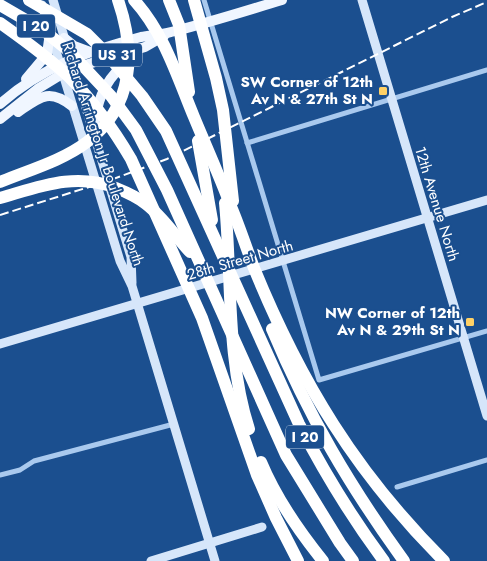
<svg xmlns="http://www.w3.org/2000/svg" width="487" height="561" viewBox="0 0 487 561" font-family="Jost,sans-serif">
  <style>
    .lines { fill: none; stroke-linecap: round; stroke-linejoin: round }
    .street { stroke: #a9c9ee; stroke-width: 5 }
    .secondary { stroke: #d6e6fa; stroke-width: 9 }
    .primary { stroke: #f0f6ff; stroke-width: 10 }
    .highway { stroke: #fff; stroke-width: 12 }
    .rail { stroke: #fff; stroke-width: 2; stroke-dasharray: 9 4; stroke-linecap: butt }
    .poi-dot { fill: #ffd166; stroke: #1b4f8f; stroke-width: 2 }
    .labels { text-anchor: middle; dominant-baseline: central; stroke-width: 4; stroke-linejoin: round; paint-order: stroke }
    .shield { fill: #1b4f8f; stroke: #bbcadd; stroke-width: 1 }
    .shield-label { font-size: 14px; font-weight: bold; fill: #fff }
    .poi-label { font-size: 15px; font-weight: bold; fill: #fff; stroke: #1b4f8f; text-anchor: end }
    .street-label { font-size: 15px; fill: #fff; stroke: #1b4f8f }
  </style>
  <rect width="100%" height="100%" fill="#1b4f8f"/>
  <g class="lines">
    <!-- street -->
    <g class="street">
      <path d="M204 0 319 380 487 331"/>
      <path d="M247 143 487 70"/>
      <path d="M0 475 20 470 34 461 174 424"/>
      <path d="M397 487 487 460"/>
    </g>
    <!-- secondary -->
    <g class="secondary">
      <path d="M53 0 66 43"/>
      <path d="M362 0 487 416"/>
      <path d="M42 5 120 261 132 286 215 561"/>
      <path d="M72 62 131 257 132 283"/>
      <path d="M0 344 487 200"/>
      <path d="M151 561 262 527"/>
    </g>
    <!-- primary -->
    <g class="primary">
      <path d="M64 38 74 46 90 52"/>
      <path d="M26 79 47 54 50 33"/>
      <path d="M0 104C42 67 88 51 141 37 151 35 161 35 171 32 208 23 245 11 282 0"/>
      <path d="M18 112C40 97 49 88 72 106"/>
      <path d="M0 119 39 88 62 74 85 65 145 47 164 36"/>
      <path d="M93 130C97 104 102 84 123 65"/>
    </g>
    <!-- highway -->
    <g class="highway">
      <path d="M29 0 87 34 105 52 142 96 166 131 299 424C324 472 352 518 384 561"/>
      <path d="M134 0C164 33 177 76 194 117 206 146 219 175 230 204 239 225 246 247 254 268 301 383 356 473 444 561"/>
      <path d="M169 0 179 25 189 92"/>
      <path d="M194 0 216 78 223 110 233 201"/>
      <path d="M0 5 43 30 69 51 111 96 136 130 167 190 286 455 340 543 353 561"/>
      <path d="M0 23C24 40 49 58 70 78 94 102 114 130 131 159L202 318 257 475 276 518 298 561"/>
      <path d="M198 141 212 220"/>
      <path d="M0 182C29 170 62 161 87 142 134 106 136 52 118 0"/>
      <path d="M0 198C39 187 75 172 116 188 126 192 137 197 146 204 163 217 175 236 190 252"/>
      <path d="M225 203C232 276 226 359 249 429"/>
      <path d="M272 329C308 415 349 485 404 561"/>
      <path d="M261 462C276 498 298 530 323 561"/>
    </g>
    <!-- rail -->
    <path class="rail" d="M0 215 108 181 167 159 452 17 487 2"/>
  </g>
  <!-- markers -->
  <g class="poi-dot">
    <rect x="378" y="86" width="10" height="10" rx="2.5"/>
    <rect x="465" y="317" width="10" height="10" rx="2.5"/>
  </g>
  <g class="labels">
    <!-- shield labels -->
    <g class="shield">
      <rect x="17" y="14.5" width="38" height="23" rx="4"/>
      <rect x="92" y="43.5" width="50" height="23" rx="4"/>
      <rect x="286" y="425.5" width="38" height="23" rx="4"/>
    </g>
    <g class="shield-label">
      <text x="36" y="26">I 20</text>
      <text x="117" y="55">US 31</text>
      <text x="305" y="437">I 20</text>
    </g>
    <!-- poi labels -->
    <g class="poi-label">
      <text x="373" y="82">SW Corner of 12th<tspan x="373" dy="17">Av N &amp; 27th St N</tspan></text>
      <text x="460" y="313">NW Corner of 12th<tspan x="460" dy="17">Av N &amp; 29th St N</tspan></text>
    </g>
    <!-- street labels -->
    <g class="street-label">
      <text transform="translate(103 154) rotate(72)">Richard Arrington Jr Boulevard North</text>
      <text transform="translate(437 204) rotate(73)">12th Avenue North</text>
      <text transform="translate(240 260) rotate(-16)">28th Street North</text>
    </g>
  </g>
</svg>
